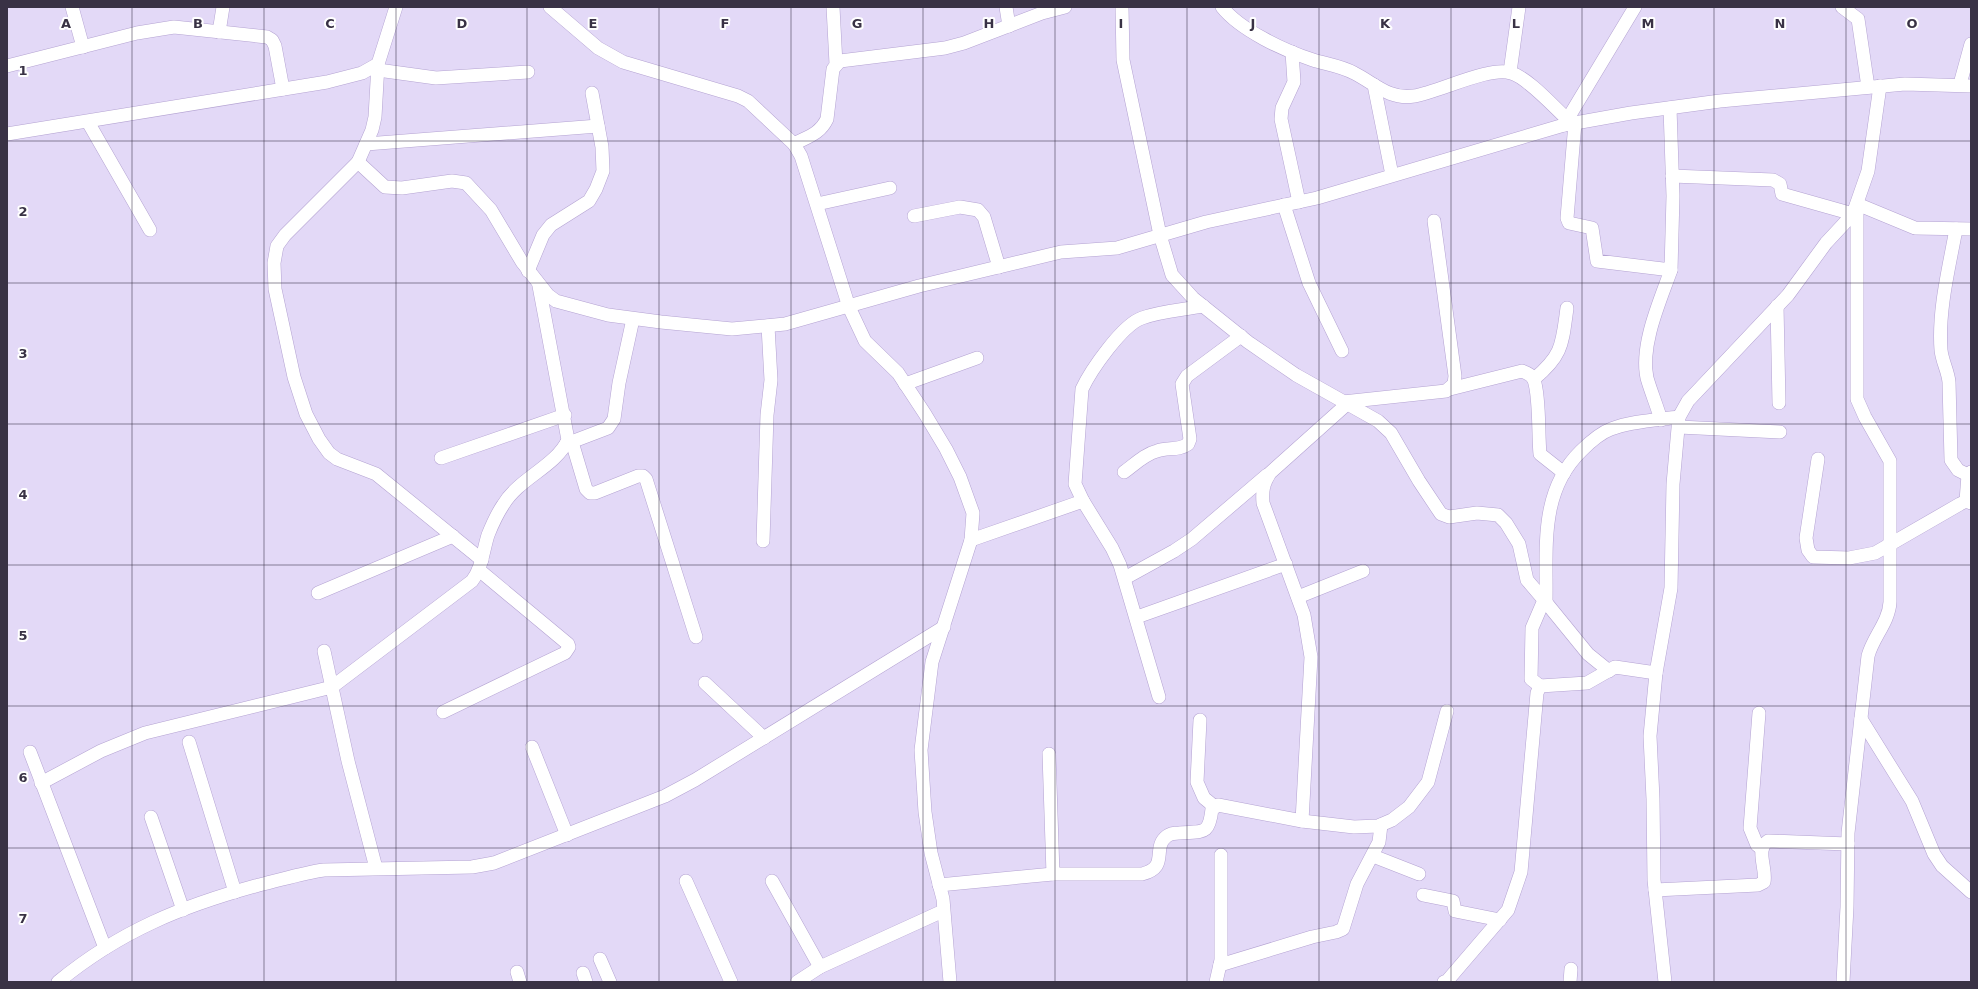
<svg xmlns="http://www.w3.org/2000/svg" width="1978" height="989" viewBox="0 0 1978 989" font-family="'DejaVu Sans',sans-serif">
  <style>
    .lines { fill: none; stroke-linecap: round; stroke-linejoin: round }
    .minor-casing { stroke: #b4a3d2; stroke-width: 14 }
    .minor { stroke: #fff; stroke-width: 13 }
    .grid { fill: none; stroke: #393245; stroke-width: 1; stroke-opacity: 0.55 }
    .grid-label { font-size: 13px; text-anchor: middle; font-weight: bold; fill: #393245; stroke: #fff; stroke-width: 4; stroke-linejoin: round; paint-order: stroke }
  </style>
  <rect width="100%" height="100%" fill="#e3d9f7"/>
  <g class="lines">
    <!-- minor casing -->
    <g class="minor-casing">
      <g id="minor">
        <path d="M72 7 83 47"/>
        <path d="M550 7 598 48 623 62 738 96 748 101 794 144 801 156 849 307 865 341 898 373 925 414 946 449 960 477 973 513 971 540 932 662 921 750 925 812 931 853 943 899 950 982"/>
        <path d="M833 7 836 64"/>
        <path d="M1006 7 1009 26"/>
        <path d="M1122 7 1123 60 1160 235 1172 275 1193 298 1248 342 1296 375 1378 421 1391 433 1419 481 1441 514 1449 517 1477 513 1498 515 1506 523 1519 544 1527 580 1544 600 1532 628 1531 679 1540 686"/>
        <path d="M1222 7C1240 30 1285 51 1313 60 1326 64 1341 66 1354 73 1374 83 1389 100 1414 96 1439 92 1489 66 1511 73 1527 77 1554 107 1567 119"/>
        <path d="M1842 7 1858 19 1868 87"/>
        <path d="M219 32 223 7"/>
        <path d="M1292 52 1294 82 1282 108 1281 119 1299 202"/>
        <path d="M378 64 375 117 372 130 358 162 285 235 277 246 274 263 275 289 294 377 306 414 319 439 329 453 337 459 376 474 482 560"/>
        <path d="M7 66 137 33 174 27 267 37 272 40 275 46 283 89"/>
        <path d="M378 70 436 78 528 72"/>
        <path d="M1510 72 1519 7"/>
        <path d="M1960 84 1971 44"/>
        <path d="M1374 85 1392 175"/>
        <path d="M88 122 150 230"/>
        <path d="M1575 123 1567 218 1569 223 1592 228 1597 261 1671 270 1673 196 1670 108"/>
        <path d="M1564 125 1635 7"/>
        <path d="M7 134 327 82 362 73 378 64 396 7"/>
        <path d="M366 144 598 126"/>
        <path d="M794 144C807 137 820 134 827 119L833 69 840 61 945 48 964 43 1042 13 1065 7"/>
        <path d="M358 162 385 187 402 188 452 181 466 183 491 210 522 262 548 295 556 301 608 315 661 322 732 329 785 324 919 286 1061 252 1117 248 1206 222 1317 198 1564 125 1631 113 1720 101 1905 84 1971 86"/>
        <path d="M1672 176 1773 180 1780 184 1782 194 1853 214"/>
        <path d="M817 204 890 188"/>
        <path d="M1284 205 1309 283 1342 351"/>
        <path d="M914 216 960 207 978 210 984 217 999 267"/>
        <path d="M1956 229C1949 268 1938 310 1941 350 1942 361 1948 371 1949 382L1951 460 1958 470 1968 475"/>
        <path d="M528 271 543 235 551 225 589 201 596 189 603 171 602 147 592 93"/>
        <path d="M1777 306 1779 403"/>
        <path d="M1534 379C1563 355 1562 344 1567 308"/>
        <path d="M905 384 977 358"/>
        <path d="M1450 389 1522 371C1527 373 1532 375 1534 380 1540 397 1538 434 1540 454L1564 473"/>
        <path d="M1343 402 1446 391 1454 384 1455 376 1434 221"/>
        <path d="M1661 420C1657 406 1651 392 1647 378 1640 345 1660 301 1671 270"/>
        <path d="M1679 427 1780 432"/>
        <path d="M572 442 586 489 590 493H595L638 476H643L646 479 696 637"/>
        <path d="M566 444 608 428 614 419 619 383 633 319"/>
        <path d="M441 458 565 415"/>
        <path d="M1818 459 1806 538 1808 550 1813 557 1849 558 1875 553 1960 504 1966 501 1971 503"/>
        <path d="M1124 472C1135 464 1145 454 1157 451 1167 447 1179 451 1188 444L1190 439 1182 384 1187 376 1241 336"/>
        <path d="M1966 501 1968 475 1971 472"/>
        <path d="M971 540 1083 501"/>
        <path d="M763 541 767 415 771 380 768 326"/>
        <path d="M1125 578 1174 551 1192 539 1267 475"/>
        <path d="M318 593 453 536"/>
        <path d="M1298 597 1363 571"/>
        <path d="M1544 600 1588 654 1609 671"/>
        <path d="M1546 602C1547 548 1539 492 1581 451 1590 442 1600 433 1611 429 1631 421 1657 420 1679 417"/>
        <path d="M1137 617 1286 564"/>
        <path d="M324 651 348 761 376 868"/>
        <path d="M1656 673 1650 736 1653 799 1654 880 1665 982"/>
        <path d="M705 683 764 738"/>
        <path d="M1159 697 1120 565 1112 548 1083 501 1075 484 1082 389C1091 370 1122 325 1142 318 1161 311 1183 310 1203 306"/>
        <path d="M443 712 565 653 569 647 568 644 479 570"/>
        <path d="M1759 713 1750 828 1757 845 1762 849"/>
        <path d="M1861 719 1912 801 1934 854 1942 866 1971 892"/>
        <path d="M1200 720 1197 782 1204 798 1215 807"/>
        <path d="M189 742 235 892"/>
        <path d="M532 747 567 835"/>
        <path d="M30 752 105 948"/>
        <path d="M1049 754 1053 874"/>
        <path d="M41 783 101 751 145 733 332 687 472 581C482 568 483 551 488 535 492 525 497 514 503 505 519 478 555 467 568 440L539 286"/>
        <path d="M151 817 183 910"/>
        <path d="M1302 821 1311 657 1304 615 1263 503C1262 491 1263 484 1270 473L1347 404"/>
        <path d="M1373 856 1419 874"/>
        <path d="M686 881 731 982"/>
        <path d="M772 881 820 967"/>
        <path d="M939 885 1053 874H1142C1170 867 1151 848 1167 836 1171 833 1175 833 1179 833 1203 831 1209 836 1212 809L1218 805 1302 821 1354 827 1378 826 1392 820 1409 807 1428 782 1447 711"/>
        <path d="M1655 890 1758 885 1764 882C1767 869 1755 849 1768 841L1848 844"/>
        <path d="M1423 895 1453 901 1455 911 1500 920"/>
        <path d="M600 959 610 982"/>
        <path d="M1220 965 1312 937 1336 932 1343 929 1357 884 1379 842 1381 825"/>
        <path d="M517 972 520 982"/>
        <path d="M583 973 586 982"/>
        <path d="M58 982C120 931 182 906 259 885 281 880 302 873 324 870L472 867 494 863 665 796 695 780 944 627"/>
        <path d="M797 982 820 967 943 911"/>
        <path d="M1216 982 1221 960V855"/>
        <path d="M1444 982 1447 981 1508 910 1521 872 1537 693 1540 686 1587 683 1615 667 1656 673 1671 588 1673 484 1679 417 1688 401 1788 295 1826 243 1853 214 1868 171 1880 86"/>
        <path d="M1570 982 1571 969"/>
        <path d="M1843 982 1847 907 1848 833 1868 656C1873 637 1889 622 1890 602V461L1865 417 1857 399V204L1915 228 1971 229"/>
      </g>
    </g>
    <!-- minor -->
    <use href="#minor" class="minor"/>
  </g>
  <!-- grid -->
  <path class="grid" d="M132 7V982M264 7V982M396 7V982M527 7V982M659 7V982M791 7V982M923 7V982M1055 7V982M1187 7V982M1319 7V982M1451 7V982M1582 7V982M1714 7V982M1846 7V982M7 141H1971M7 283H1971M7 424H1971M7 565H1971M7 706H1971M7 848H1971"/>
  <g class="grid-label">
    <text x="66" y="28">A</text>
    <text x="198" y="28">B</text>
    <text x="330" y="28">C</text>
    <text x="462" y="28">D</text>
    <text x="593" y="28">E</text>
    <text x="725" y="28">F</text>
    <text x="857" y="28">G</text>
    <text x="989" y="28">H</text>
    <text x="1121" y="28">I</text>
    <text x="1253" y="28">J</text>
    <text x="1385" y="28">K</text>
    <text x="1516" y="28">L</text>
    <text x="1648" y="28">M</text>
    <text x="1780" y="28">N</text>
    <text x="1912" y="28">O</text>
    <text x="23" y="75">1</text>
    <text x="23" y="216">2</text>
    <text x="23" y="358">3</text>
    <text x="23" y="499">4</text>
    <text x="23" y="640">5</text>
    <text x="23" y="782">6</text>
    <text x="23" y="923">7</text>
  </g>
  <!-- border -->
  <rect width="1978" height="989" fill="none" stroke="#393245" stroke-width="16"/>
</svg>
